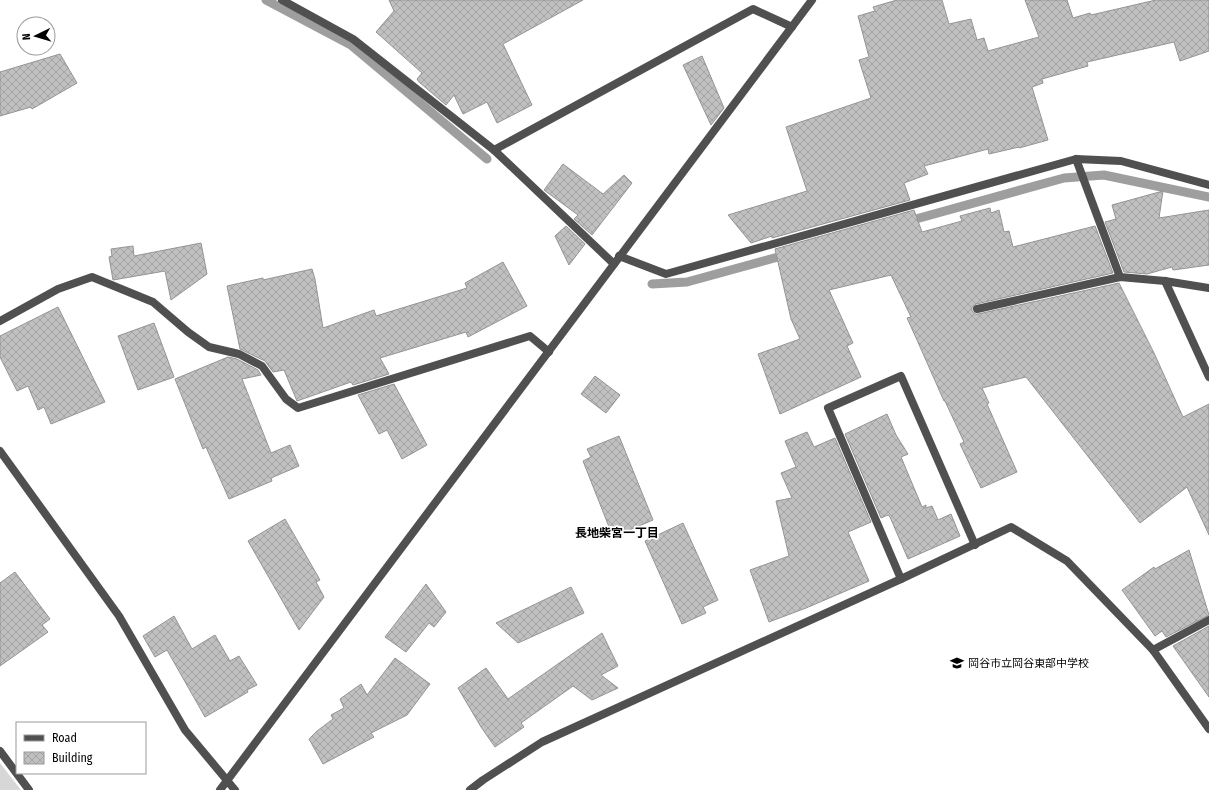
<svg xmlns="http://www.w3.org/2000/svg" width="1209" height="790" viewBox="0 0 1209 790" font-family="'Fira Sans Condensed','Noto Sans JP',sans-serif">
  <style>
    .park { fill: #d7d7d7 }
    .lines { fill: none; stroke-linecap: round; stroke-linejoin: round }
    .stream { stroke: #9e9e9e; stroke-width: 9 }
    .building { fill: url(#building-cross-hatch); stroke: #949494 }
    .service { stroke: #505050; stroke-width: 8 }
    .minor { stroke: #505050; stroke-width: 8 }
    .tertiary { stroke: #505050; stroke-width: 8 }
    .labels { text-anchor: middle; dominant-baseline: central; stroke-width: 3.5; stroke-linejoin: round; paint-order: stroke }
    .poi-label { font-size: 11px; fill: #000; stroke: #fff; text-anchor: start }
    .neighbourhood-label { font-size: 12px; font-weight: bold; fill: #000; stroke: #fff }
  </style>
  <defs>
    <pattern id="building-cross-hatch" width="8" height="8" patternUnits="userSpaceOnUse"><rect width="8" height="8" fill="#c0c0c0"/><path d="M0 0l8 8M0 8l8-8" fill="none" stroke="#a3a3a3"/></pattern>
  </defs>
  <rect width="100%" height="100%" fill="#fff"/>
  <!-- park -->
  <path class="park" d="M0 763 21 790H0Z"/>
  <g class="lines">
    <!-- stream -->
    <g class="stream">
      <path d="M266 0 351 45 487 159"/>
      <path d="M905 222 1064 178 1104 175 1209 197"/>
      <path d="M652 284 687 282 789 254"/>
    </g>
  </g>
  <!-- building -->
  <g class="building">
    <path d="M389 0H583L503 44 532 105 497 123 487 102 463 114 454 95 446 105 419 82 417 79 422 73 376 32 394 11Z"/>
    <path d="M897 0H942L949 24 971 19 977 40 984 38 988 51 1039 37 1025 0H1067L1073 18 1090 13 1091 15 1156 0H1209V51L1180 61 1174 42 1087 62 1088 66 1042 79 1043 83 1032 87 1048 140 1019 148V147L989 154 988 149 924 166 928 174 904 183 910 200 772 238V236L751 243 728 215 807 191 786 127 871 98 859 60 869 57 858 16 875 11 873 7Z"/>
    <path d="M60 54 77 83 32 109 31 107 0 116V72Z"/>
    <path d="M702 56 724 108 711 125 683 65Z"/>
    <path d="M563 164 603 194 624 175 632 183 592 235 574 219 578 215 544 190Z"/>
    <path d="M1163 191 1159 218 1209 210V265L1173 270 1172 267 1147 274 1124 272 1105 222 1116 219 1112 205Z"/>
    <path d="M990 208 991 213 999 210 1004 232 1009 231 1013 247 1095 226 1113 273 976 304 972 307V311L975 314H978L1119 283 1154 353 1183 417 1209 404V535L1187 487 1140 523 1026 377 982 388 989 403 987 404 1017 472 981 488 960 444 964 442 945 401H944L917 340 907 318 911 317 891 275 829 290 853 343 847 346 861 377 780 414 758 354 800 339 791 319 775 249 914 210 922 232 962 221 960 216Z"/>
    <path d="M566 226 585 244 569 265 555 236Z"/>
    <path d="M201 243 207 274 171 300 165 271 113 280 109 257 112 256 111 249 133 246 134 256Z"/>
    <path d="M503 262 527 306 468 337 466 332 380 358 389 374 353 385 351 382 297 401 284 370 273 372 265 361 240 349 227 286 263 278V280L312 269 315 279 323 328 374 310 376 316 467 288 465 283Z"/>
    <path d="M58 307 105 402 51 424 44 407 38 410 28 386 17 391 0 357V336Z"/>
    <path d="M154 323 174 377 138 390 118 336Z"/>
    <path d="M228 357 237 359 258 370 261 375 242 379 271 453 290 445 299 466 271 478 272 481 229 499 206 447 203 449 175 379Z"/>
    <path d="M595 376 620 395 606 413 581 394Z"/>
    <path d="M394 384 427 445 402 459 387 430 379 434 358 395Z"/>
    <path d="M887 414 896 435 908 454 901 457 922 507 926 505V508L932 506 938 520 951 514 960 536 908 559 890 517 888 515 881 518 845 434Z"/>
    <path d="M807 432 814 447 835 438 871 522 848 532 869 581 806 608 769 622 750 570 789 556 776 501 792 498 781 473 796 467 785 441Z"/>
    <path d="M619 436 653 520 613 537 583 461 591 457 587 449Z"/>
    <path d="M285 519 320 580 316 582 324 597 299 630 248 541Z"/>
    <path d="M683 523 718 600 703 607 706 613 682 624 645 541Z"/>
    <path d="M1189 550 1209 615 1166 637 1162 631 1155 636 1122 590 1154 567 1155 569Z"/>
    <path d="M15 572 50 619 42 625 48 632 0 666V583Z"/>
    <path d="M426 584 446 612 434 627 429 623 406 652 385 637Z"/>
    <path d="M571 587 584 613 518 643 496 623Z"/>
    <path d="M174 616 192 649 215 635 230 661 239 656 257 685 247 690 248 692 205 717 167 650 155 657 143 636Z"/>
    <path d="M1209 626V697L1173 646Z"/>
    <path d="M602 633 618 666 601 675 618 688 592 700 573 686 521 723 524 727 495 747 481 727 458 688 486 668 508 699Z"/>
    <path d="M395 658 430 684 407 715 371 733 374 737 323 764 309 739 317 731 333 719 331 715 344 708 340 699 361 684 367 695Z"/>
  </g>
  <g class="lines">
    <!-- service -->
    <g class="service">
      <path d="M0 321 58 289 92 277 153 302 188 332 209 347 239 354 262 366 286 399 298 408 530 336 549 352"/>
      <path d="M0 451 119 616 185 730 235 790"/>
      <path d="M0 751 29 790"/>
    </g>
    <!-- minor -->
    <g class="minor">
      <path d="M282 0 353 39 494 150 753 9 792 27"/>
      <path d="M494 150 614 264"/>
      <path d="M1076 159 1120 277"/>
      <path d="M619 256 666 274 1076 159 1121 161 1209 185"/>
      <path d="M1165 281 1209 377"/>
      <path d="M977 309 1120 277 1165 281 1209 288"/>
      <path d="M901 579 828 408 901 376 975 545"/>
      <path d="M1153 650 1209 620"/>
      <path d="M470 790 483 780 542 742 901 579 1011 527 1067 561 1153 650 1209 729"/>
    </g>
    <!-- tertiary -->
    <path class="tertiary" d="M220 790 812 0"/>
  </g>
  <!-- icons -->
  <defs>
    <g id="school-bare" transform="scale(1.08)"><path d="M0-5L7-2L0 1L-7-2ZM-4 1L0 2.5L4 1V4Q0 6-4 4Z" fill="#000" stroke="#fff" stroke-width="2.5" paint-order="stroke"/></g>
  </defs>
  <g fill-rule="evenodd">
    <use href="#school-bare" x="957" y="663"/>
  </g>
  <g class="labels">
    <!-- poi labels -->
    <g class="poi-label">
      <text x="968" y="663">岡谷市立岡谷東部中学校</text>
    </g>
    <!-- neighbourhood labels -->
    <g class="neighbourhood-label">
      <text x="617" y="533">長地柴宮一丁目</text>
    </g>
  </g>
  <!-- legend -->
  <rect x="16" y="722" width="130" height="52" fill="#ffffff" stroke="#999999"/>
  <rect x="24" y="735" width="20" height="6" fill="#505050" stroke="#999999"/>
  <text x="52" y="742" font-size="12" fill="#000000">Road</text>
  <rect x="24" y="752" width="20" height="12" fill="url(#building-cross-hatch)" stroke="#999999"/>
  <text x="52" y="762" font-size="12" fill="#000000">Building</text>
  <!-- north arrow -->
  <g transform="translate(36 36) rotate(265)"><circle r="19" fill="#ffffff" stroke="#999999"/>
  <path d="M0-3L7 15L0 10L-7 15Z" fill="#000000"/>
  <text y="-6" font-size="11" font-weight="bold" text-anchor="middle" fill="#000000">N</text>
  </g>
</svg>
